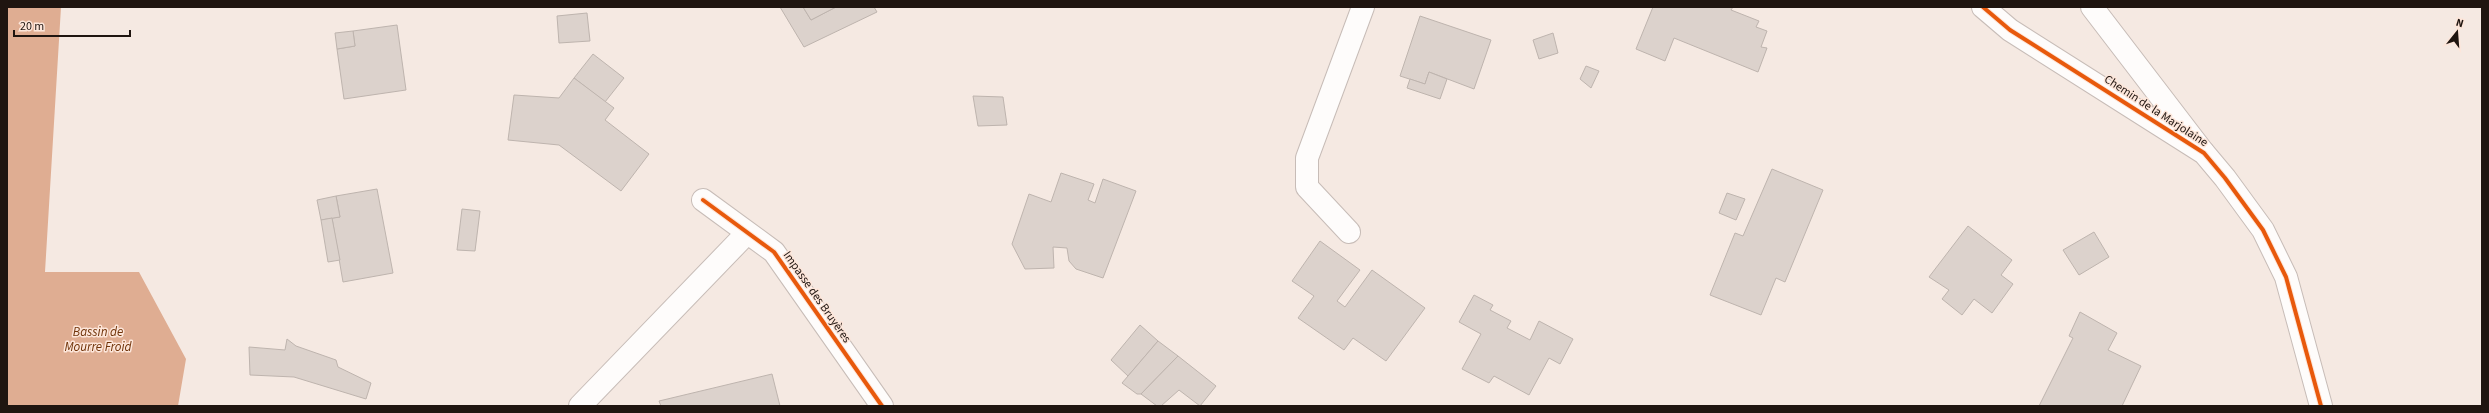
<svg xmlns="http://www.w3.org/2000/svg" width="2489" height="413" viewBox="0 0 2489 413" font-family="'Source Sans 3',sans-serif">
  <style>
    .water { fill: #dfad92 }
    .building { fill: #dcd2cc; stroke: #beb4ae }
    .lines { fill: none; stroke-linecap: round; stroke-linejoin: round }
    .lane-casing { stroke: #c7bcb7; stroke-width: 24 }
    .street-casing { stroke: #c7bcb7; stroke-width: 24 }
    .lane { stroke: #fefcfb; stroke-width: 22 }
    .street { stroke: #fefcfb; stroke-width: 22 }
    .cycleway-casing { stroke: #fde6da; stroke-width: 6 }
    .cycleway { stroke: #e8590c; stroke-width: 4 }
    .labels { text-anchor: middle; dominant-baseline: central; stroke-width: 3; stroke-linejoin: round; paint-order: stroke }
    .street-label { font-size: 12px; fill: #1f1510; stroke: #fde6da }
    .water-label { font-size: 13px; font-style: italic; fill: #71340a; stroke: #fde6da }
  </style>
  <rect width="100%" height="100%" fill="#f5e9e2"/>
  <!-- water -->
  <path class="water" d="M7 7H61L45 272H139L186 359 178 406H7Z"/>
  <!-- building -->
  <g class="building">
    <path d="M780 7H803L811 20 836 7H874L877 12 804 47Z"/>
    <path d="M803 7H836L811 20Z"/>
    <path d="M1653 7H1733L1731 10 1759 21 1756 27 1767 31 1761 47 1767 48 1758 72 1674 38 1665 61 1636 49Z"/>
    <path d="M587 13 590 41 559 43 557 16Z"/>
    <path d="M1420 16 1491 40 1474 89 1429 72 1425 84 1400 76Z"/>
    <path d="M397 25 406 90 344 99 337 49 355 46 353 31Z"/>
    <path d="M353 31 355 46 337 49 335 33Z"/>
    <path d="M1553 33 1558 53 1539 59 1533 40Z"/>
    <path d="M593 54 624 78 605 102 574 78Z"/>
    <path d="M1586 66 1599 71 1591 88 1580 79Z"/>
    <path d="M1429 72 1447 79 1440 99 1407 88 1410 79 1425 84Z"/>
    <path d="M574 78 614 108 605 120 649 154 621 191 559 145 508 140 514 95 559 98Z"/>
    <path d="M973 96 1003 97 1007 125 978 126Z"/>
    <path d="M1772 169 1823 190 1785 282 1776 278 1761 315 1710 295 1735 233 1743 236Z"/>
    <path d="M1061 173 1094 184 1088 200 1095 203 1103 179 1136 191 1103 278 1076 269 1069 261 1067 248 1053 247 1054 268 1025 269 1012 244 1029 194 1051 202Z"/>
    <path d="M377 189 393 273 343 282 332 218 340 217 336 196Z"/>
    <path d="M1727 193 1745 199 1736 220 1719 213Z"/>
    <path d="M336 196 340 217 321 220 317 200Z"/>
    <path d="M462 209 480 211 475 251 457 250Z"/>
    <path d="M332 218 340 260 328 262 321 220Z"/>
    <path d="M1968 226 2012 260 2001 275 2013 284 1992 313 1974 299 1962 315 1942 299 1949 290 1929 277Z"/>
    <path d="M2094 232 2109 257 2079 275 2063 250Z"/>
    <path d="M1320 241 1360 270 1337 301 1345 307 1372 270 1425 308 1386 361 1353 338 1344 350 1298 318 1314 296 1292 281Z"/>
    <path d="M1474 295 1493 305 1490 310 1511 321 1507 328 1530 340 1539 321 1573 339 1560 364 1549 358 1529 395 1494 376 1489 383 1462 369 1481 334 1459 322Z"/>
    <path d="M2080 312 2117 333 2108 350 2141 366 2122 406H2039L2073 338 2069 336Z"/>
    <path d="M1140 325 1158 341 1128 376 1111 360Z"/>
    <path d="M287 339 296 346 336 360 338 367 371 383 366 399 294 377 250 375 249 347 285 350Z"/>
    <path d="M1158 341 1178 356 1141 394H1137L1122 383Z"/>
    <path d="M1178 356 1216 386 1200 406 1179 390 1161 406H1157L1141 394Z"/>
    <path d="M772 374 780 406H661L659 401Z"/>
  </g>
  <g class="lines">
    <!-- lane casing -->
    <g class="lane-casing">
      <g id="lane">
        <path d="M2092 7 2203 152"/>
        <path d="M1349 232 1307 187V158L1363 7"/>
        <path d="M580 406 747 233"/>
      </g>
    </g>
    <!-- street casing -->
    <g class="street-casing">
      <g id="street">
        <path d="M1983 7 2010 30 2204 153 2225 178 2263 230 2286 277 2321 406"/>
        <path d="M703 200 774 252 882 406"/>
      </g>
    </g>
    <!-- lane -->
    <use href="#lane" class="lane"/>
    <!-- street -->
    <use href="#street" class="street"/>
    <!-- cycleway casing -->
    <g class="cycleway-casing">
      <g id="cycleway">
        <path d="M1983 7 2010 30 2204 153 2225 178 2263 230 2286 277 2321 406"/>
        <path d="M703 200 774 252 882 406"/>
      </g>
    </g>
    <!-- cycleway -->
    <use href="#cycleway" class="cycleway"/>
  </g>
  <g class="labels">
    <!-- street labels -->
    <g class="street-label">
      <text transform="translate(2156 111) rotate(33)">Chemin de la Marjolaine</text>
      <text transform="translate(817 297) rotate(55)">Impasse des Bruyères</text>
    </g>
    <!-- water labels -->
    <g class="water-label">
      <text x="98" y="332">Bassin de<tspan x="98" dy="15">Mourre Froid</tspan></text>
    </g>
  </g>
  <!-- border -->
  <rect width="2489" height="413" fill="none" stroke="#1f1510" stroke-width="16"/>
  <!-- north arrow -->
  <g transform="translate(2457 32) rotate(17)" stroke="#fde6da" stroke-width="3" paint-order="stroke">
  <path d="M0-3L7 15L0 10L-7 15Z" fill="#1f1510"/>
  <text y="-6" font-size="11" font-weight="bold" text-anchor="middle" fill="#1f1510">N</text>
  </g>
  <!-- scale -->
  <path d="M14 30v6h116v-6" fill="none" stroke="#1f1510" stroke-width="2"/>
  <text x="20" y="30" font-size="12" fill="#1f1510" stroke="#fde6da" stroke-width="3" paint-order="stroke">20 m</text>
</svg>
